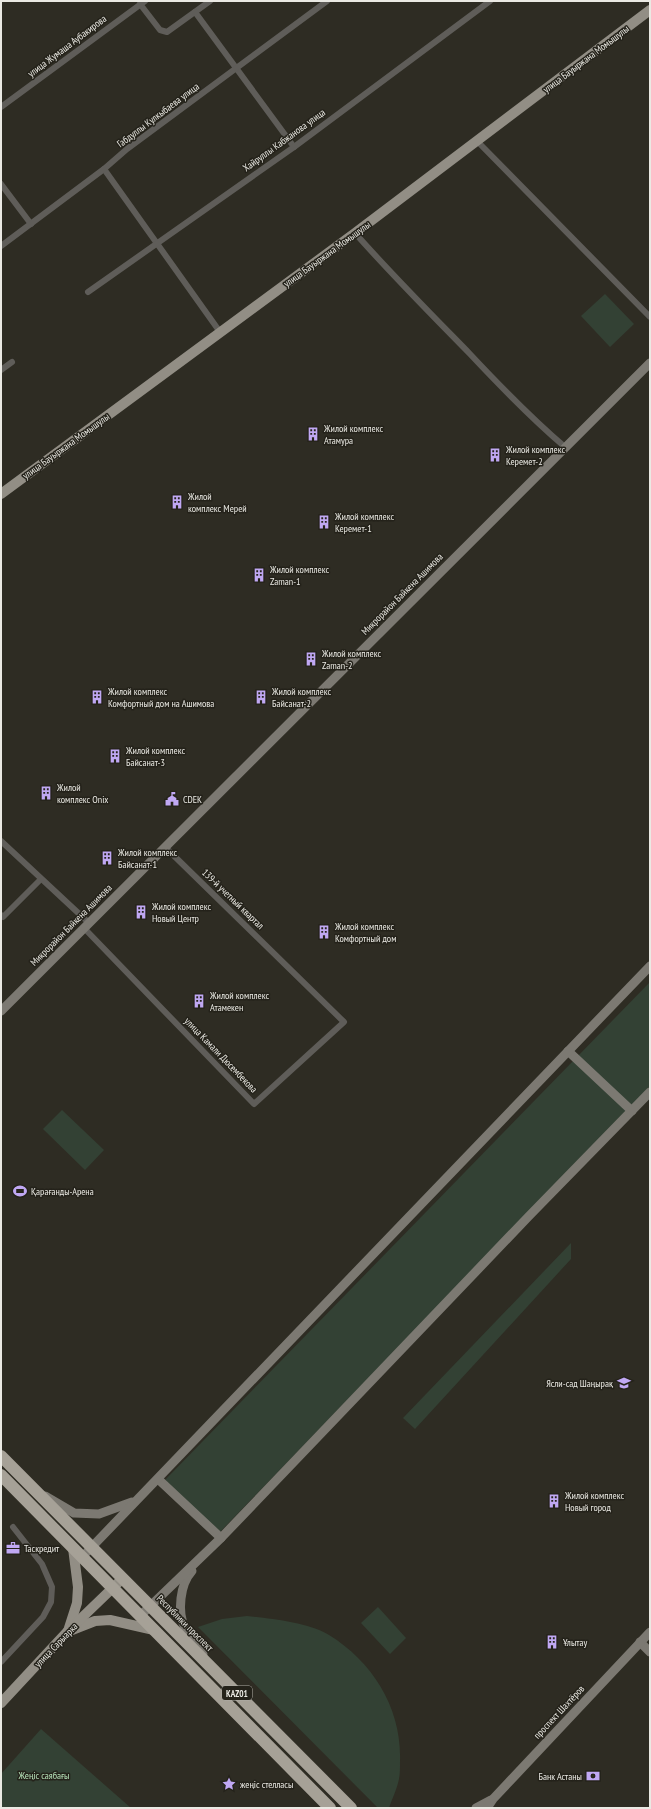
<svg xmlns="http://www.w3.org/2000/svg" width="651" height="1809" viewBox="0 0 651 1809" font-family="'PT Sans Narrow',sans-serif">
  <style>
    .green { fill: #334134 }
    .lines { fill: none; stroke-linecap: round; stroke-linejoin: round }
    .street { stroke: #5f5d59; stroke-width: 6 }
    .secondary { stroke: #7c7972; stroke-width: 9 }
    .primary { stroke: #928e85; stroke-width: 10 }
    .highway { stroke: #a6a197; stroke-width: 12 }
    .labels { text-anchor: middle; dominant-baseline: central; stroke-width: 3; stroke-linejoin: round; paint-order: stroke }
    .shield { fill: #24221a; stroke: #afada7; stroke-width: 1 }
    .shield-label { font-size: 9px; font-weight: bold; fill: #eae9e3 }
    .street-label { font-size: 10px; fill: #eae9e3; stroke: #24221a }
    .poi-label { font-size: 10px; fill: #eae9e3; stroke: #24221a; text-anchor: start }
    .park-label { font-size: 10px; fill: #b6e2b9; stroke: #24221a }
  </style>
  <rect width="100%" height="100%" fill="#2e2c23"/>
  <!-- green -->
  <g class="green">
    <path d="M605 294 634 324 610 347 581 316Z"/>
    <path d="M650 982V1086L218 1534 165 1480Z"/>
    <path d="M62 1110 104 1150 85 1170 43 1129Z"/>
    <path d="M571 1243V1259L415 1429 403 1418Z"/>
    <path d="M378 1607 406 1638 390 1654 361 1623Z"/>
    <path d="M247 1616C271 1619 307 1622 329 1635 373 1662 402 1709 400 1761 400 1767 400 1774 399 1779 397 1789 392 1799 389 1808H378L198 1627 222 1619Z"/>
    <path d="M41 1729 131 1808H1V1774Z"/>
  </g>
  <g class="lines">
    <!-- street -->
    <g class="street">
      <path d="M140 4 160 30 167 32 210 1"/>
      <path d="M195 12 294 147"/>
      <path d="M1 107 145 1"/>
      <path d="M477 141 650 317"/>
      <path d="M104 169 220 332"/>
      <path d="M1 184 31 224"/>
      <path d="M355 233C392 275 431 314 470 354 500 386 531 418 565 447"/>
      <path d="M1 246 104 169 127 149 327 1"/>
      <path d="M88 292 294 147 490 1"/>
      <path d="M1 370 12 362"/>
      <path d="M1 841 89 923"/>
      <path d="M1 915 3 917 41 879"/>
      <path d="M84 928 254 1104 344 1022 165 847"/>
      <path d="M1 1662 43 1617 51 1602 52 1587 42 1564 13 1527"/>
    </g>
    <!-- secondary -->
    <g class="secondary">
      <path d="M1 1011 650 363"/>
      <path d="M568 1051 632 1111"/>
      <path d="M158 1479 221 1538"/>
      <path d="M45 1496 74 1513 99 1514 132 1502"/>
      <path d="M87 1552 650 966"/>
      <path d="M192 1571C180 1584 177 1612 185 1628 190 1637 197 1645 203 1654"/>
      <path d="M140 1616 221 1538 529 1216 650 1092"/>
      <path d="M640 1642 650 1652"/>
      <path d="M476 1808 491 1800"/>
      <path d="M487 1808 493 1799 650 1632"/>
    </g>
    <!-- primary -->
    <g class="primary">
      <path d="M1 494 355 233 650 10"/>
      <path d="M72 1630 95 1621 110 1620 154 1630"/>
      <path d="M68 1631 77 1603 78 1587 73 1548"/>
      <path d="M1 1703 68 1631 123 1578"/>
    </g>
    <!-- highway -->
    <g class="highway">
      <path d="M1 1456 351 1808"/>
      <path d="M1 1475 330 1808"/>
    </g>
  </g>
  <!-- icons -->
  <defs>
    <g id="building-bare" transform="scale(1.08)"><path d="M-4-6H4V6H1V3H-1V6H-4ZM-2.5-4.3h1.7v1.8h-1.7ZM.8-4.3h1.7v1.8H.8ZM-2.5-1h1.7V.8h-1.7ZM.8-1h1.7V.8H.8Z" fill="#c0a8f3" stroke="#24221a" stroke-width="2.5" paint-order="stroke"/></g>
    <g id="civic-bare" transform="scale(1.08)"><path d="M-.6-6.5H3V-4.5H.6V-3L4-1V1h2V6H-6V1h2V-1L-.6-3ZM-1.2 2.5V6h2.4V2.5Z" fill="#c0a8f3" stroke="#24221a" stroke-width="2.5" paint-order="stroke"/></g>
    <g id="stadium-bare" transform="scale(1.08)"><path d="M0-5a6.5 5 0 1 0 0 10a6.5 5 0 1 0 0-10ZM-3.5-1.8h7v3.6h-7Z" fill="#c0a8f3" stroke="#24221a" stroke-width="2.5" paint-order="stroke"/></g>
    <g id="school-bare" transform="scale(1.08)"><path d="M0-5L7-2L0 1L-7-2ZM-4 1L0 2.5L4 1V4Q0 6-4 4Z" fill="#c0a8f3" stroke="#24221a" stroke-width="2.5" paint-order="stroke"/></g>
    <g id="office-bare" transform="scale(1.08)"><path d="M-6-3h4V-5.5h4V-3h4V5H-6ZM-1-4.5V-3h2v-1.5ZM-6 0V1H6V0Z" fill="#c0a8f3" stroke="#24221a" stroke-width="2.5" paint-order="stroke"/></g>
    <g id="bank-bare" transform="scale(1.08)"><path d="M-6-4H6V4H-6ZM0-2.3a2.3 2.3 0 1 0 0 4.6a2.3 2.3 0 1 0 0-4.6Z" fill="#c0a8f3" stroke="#24221a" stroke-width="2.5" paint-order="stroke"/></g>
    <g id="sight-bare" transform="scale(1.08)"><path d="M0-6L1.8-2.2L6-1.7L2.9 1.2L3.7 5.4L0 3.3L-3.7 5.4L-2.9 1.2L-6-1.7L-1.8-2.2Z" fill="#c0a8f3" stroke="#24221a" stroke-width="2.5" paint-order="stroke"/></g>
  </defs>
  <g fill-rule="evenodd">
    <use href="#building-bare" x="313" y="434"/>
    <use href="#building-bare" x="495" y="455"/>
    <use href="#building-bare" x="177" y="502"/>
    <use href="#building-bare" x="324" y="522"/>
    <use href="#building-bare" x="259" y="575"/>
    <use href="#building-bare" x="311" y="659"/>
    <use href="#building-bare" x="97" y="697"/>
    <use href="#building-bare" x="261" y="697"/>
    <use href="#building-bare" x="115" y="756"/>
    <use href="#building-bare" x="46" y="793"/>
    <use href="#civic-bare" x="172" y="799"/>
    <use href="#building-bare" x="107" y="858"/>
    <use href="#building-bare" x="141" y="912"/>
    <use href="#building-bare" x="324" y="932"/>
    <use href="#building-bare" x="199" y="1001"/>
    <use href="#stadium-bare" x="20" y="1191"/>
    <use href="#school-bare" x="624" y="1383"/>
    <use href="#building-bare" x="554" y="1501"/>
    <use href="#office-bare" x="13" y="1548"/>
    <use href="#building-bare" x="552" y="1642"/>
    <use href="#bank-bare" x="593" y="1776"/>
    <use href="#sight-bare" x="229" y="1784"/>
  </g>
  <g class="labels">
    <!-- shield labels -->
    <rect class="shield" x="222" y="1686" width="30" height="14" rx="3"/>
    <g class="shield-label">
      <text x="237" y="1693">KАZ01</text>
    </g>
    <!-- street labels -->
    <g class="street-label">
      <text transform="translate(67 46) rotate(-37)">улица Жумаша Аубакирова</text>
      <text transform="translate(586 59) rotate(-37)">улица Бауыржана Момышулы</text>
      <text transform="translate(158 115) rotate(-37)">Габдуллы Кулкыбаева улица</text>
      <text transform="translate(284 140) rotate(-36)">Хайруллы Кабжанова улица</text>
      <text transform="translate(327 254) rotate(-36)">улица Бауыржана Момышулы</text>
      <text transform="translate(66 446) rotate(-36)">улица Бауыржана Момышулы</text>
      <text transform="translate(402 594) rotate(-45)">Микрорайон Байкена Ашимова</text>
      <text transform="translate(233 899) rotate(44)">139-й учетный квартал</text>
      <text transform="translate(71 925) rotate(-45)">Микрорайон Байкена Ашимова</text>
      <text transform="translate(221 1055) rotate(46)">улица Камали Дюсембекова</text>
      <text transform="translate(185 1623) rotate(45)">Республики проспект</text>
      <text transform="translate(56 1645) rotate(-46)">улица Сарыарка</text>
      <text transform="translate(559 1712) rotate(-47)">проспект Шахтёров</text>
    </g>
    <!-- poi labels -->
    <g class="poi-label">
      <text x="324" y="428">Жилой комплекс<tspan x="324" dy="12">Атамура</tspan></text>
      <text x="506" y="449">Жилой комплекс<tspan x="506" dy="12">Керемет-2</tspan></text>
      <text x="188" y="496">Жилой<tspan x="188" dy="12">комплекс Мерей</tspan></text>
      <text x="335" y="516">Жилой комплекс<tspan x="335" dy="12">Керемет-1</tspan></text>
      <text x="270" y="569">Жилой комплекс<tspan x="270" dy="12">Zaman-1</tspan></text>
      <text x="322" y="653">Жилой комплекс<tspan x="322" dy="12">Zaman-2</tspan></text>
      <text x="108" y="691">Жилой комплекс<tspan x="108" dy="12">Комфортный дом на Ашимова</tspan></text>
      <text x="272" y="691">Жилой комплекс<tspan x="272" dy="12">Байсанат-2</tspan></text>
      <text x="126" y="750">Жилой комплекс<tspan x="126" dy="12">Байсанат-3</tspan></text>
      <text x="57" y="787">Жилой<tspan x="57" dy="12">комплекс Onix</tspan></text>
      <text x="183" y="799">CDEK</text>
      <text x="118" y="852">Жилой комплекс<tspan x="118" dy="12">Байсанат-1</tspan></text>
      <text x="152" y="906">Жилой комплекс<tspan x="152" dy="12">Новый Центр</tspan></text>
      <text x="335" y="926">Жилой комплекс<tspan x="335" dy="12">Комфортный дом</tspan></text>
      <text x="210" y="995">Жилой комплекс<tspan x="210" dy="12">Атамекен</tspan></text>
      <text x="31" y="1191">Қарағанды-Арена</text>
      <text x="613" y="1383" text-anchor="end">Ясли-сад Шаңырақ</text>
      <text x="565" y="1495">Жилой комплекс<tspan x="565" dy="12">Новый город</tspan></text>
      <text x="24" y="1548">Таскредит</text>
      <text x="563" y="1642">Ұлытау</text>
      <text x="582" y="1776" text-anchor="end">Банк Астаны</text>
      <text x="240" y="1784">жеңіс стелласы</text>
    </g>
    <!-- park labels -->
    <g class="park-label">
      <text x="44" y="1775">Жеңіс саябағы</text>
    </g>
  </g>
  <!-- border -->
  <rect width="651" height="1809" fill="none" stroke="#eae9e3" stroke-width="4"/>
</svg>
